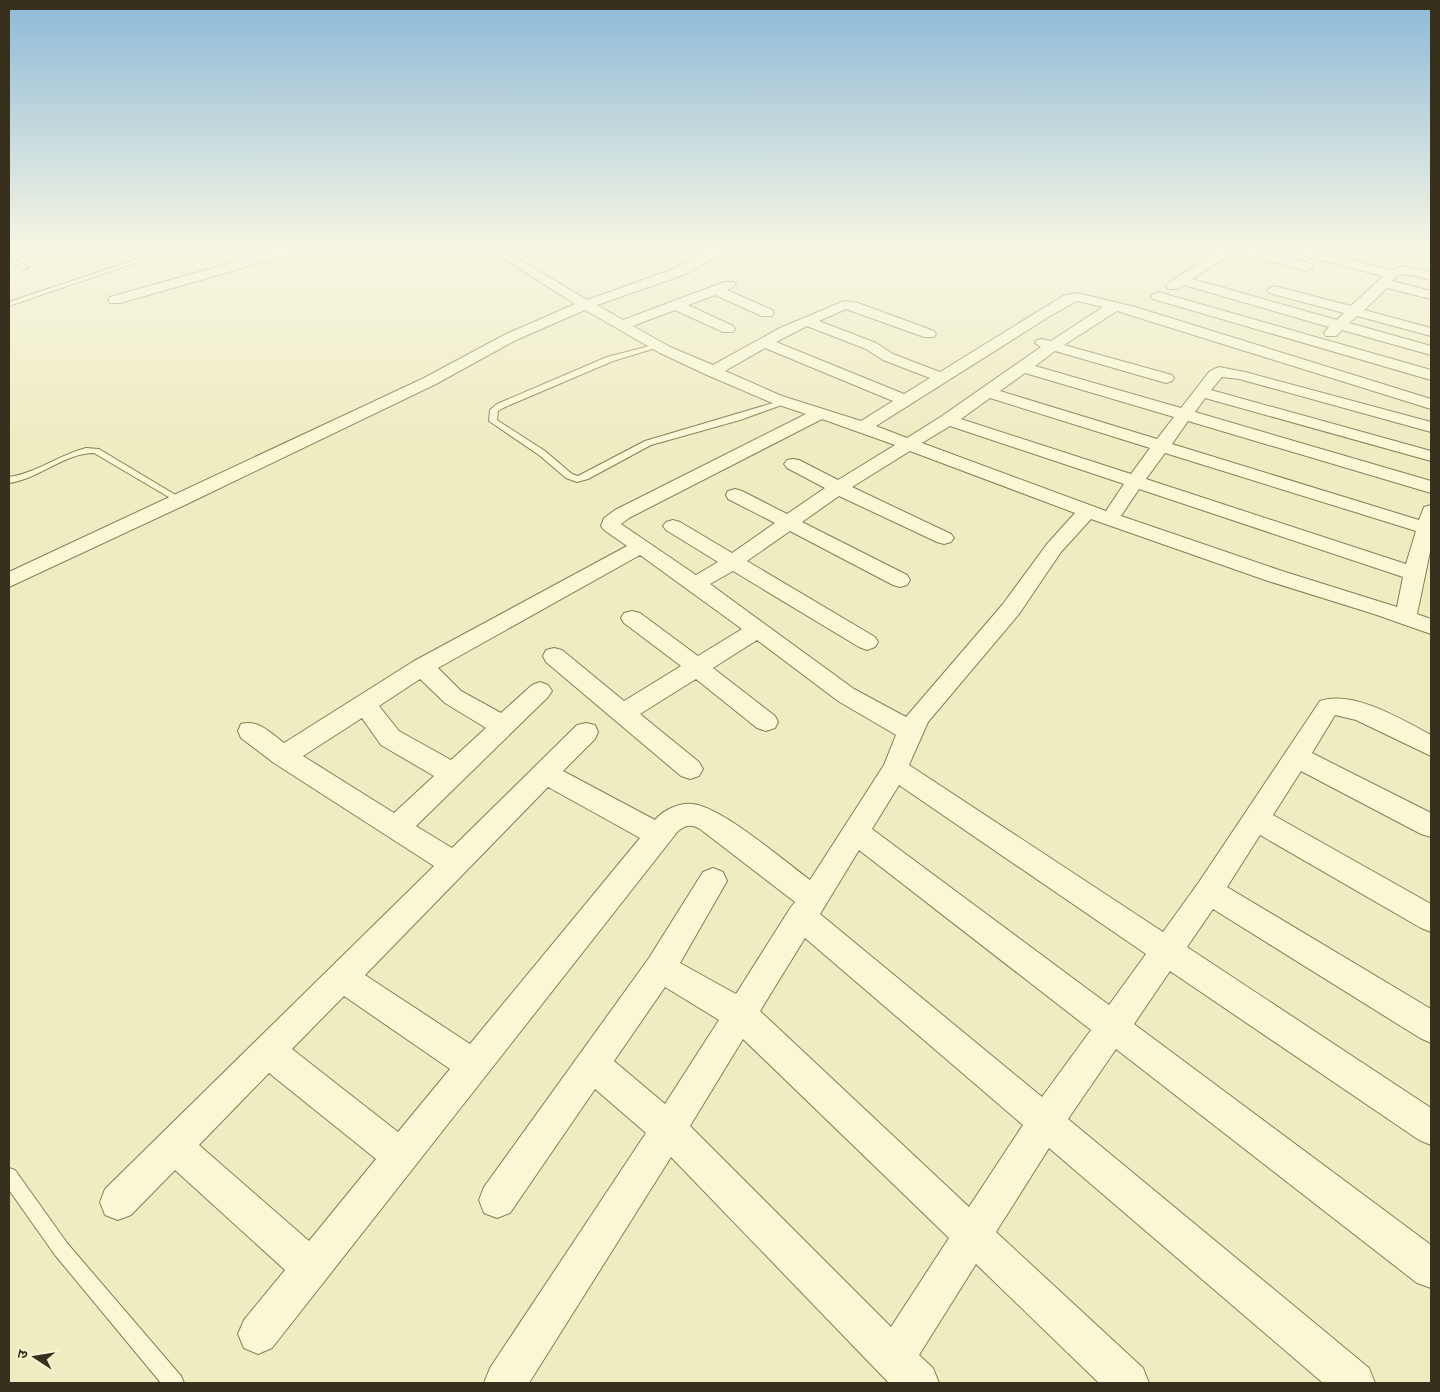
<svg xmlns="http://www.w3.org/2000/svg" width="1440" height="1392" viewBox="0 0 1440 1392" font-family="Bitter,'Noto Sans Devanagari',serif">
  <style>
    .lines { fill: none; stroke-linecap: round; stroke-linejoin: round }
    .lane-casing { stroke: #887d58; stroke-width: 2 }
    .street-casing { stroke: #887d58; stroke-width: 2 }
    .lane { fill: #f9f7d4; fill-rule: evenodd }
    .street { fill: #f9f7d4; fill-rule: evenodd }
  </style>
  <rect width="100%" height="100%" fill="#eeecc1"/>
  <g class="lines">
    <!-- lane casing -->
    <g class="lane-casing">
      <g id="lane">
        <path d="M170 248H178L9 306V302Z"/>
        <path d="M9 256 28 267 29 268 24 269 9 260Z"/>
        <path d="M657 344 659 345V347L613 361 503 408 498 411 497 420 545 451 572 474 578 476 645 441 783 400 790 402 740 420 651 445 588 479 577 482 566 478 539 455 489 421 490 410 497 404 607 357Z"/>
        <path d="M86 448 99 449 184 500 183 502H177L94 453C64 453 39 479 9 483V477C36 473 59 455 86 448Z"/>
        <path d="M9 1168 15 1170 67 1243 181 1376 184 1383H161L55 1255 9 1190Z"/>
      </g>
    </g>
    <!-- street casing -->
    <g class="street-casing">
      <g id="street">
        <path d="M285 248H304L302 251 120 303H110L108 300 110 297Z"/>
        <path d="M487 248H501L587 300 676 268 713 248H728L726 251 686 274 597 305 623 320 724 282H734L736 285 727 290 772 310 774 313 772 316H762L715 295 688 305 733 326 735 329 733 332H723L675 310 633 326 670 347 713 365 780 328 844 301 858 303 934 331 936 334 934 337H924L846 309 819 321 876 343 893 354 940 372 1063 296 1077 293 1135 307 1431 399V409L1117 311 1064 345 1172 375 1174 378 1172 381 1166 383 1055 351 1035 366 1181 408 1209 372 1214 369 1219 367 1245 372 1431 422V432L1239 379 1222 377 1211 390 1431 451V461L1205 398 1195 412 1431 481V493L1188 421 1172 444 1419 520 1424 507 1431 505V547L1417 614 1431 619V634L1374 614 1268 581 1091 519 1061 552 1019 614 928 722 909 765 1163 932 1199 882 1320 701C1354 690 1401 719 1431 735V756L1356 720 1335 715 1312 753 1431 813V837L1421 834 1301 771 1273 815 1431 904V932L1421 928 1260 835 1227 887 1431 1009V1043L1420 1038 1213 909 1187 947 1431 1108V1145L1419 1140 1170 971 1134 1024 1431 1245V1288L1417 1283 1116 1049 1068 1119 1369 1368 1375 1383H1323L1049 1148 996 1232 1143 1368 1149 1383H1099L976 1264 919 1355 933 1368 939 1383H889L671 1157 529 1383H484L490 1368 646 1133 595 1089 510 1213 497 1218 484 1213 479 1200 484 1187 649 958 703 872 713 868 723 872 727 881 680 963 736 994 791 907 795 902 700 829C691 824 686 825 678 831L272 1348 258 1354 244 1348 238 1334 244 1320 285 1270 175 1170 131 1215 118 1220 105 1215 100 1202 105 1189 434 866 274 763 241 738 238 731 241 724C258 719 271 733 284 743L414 661 627 546 604 530 601 526 604 518 615 510 806 414 770 402 707 375 660 353 585 310 516 340 436 384 187 504 9 587V572L424 378 506 334 575 304ZM1077 301 1103 307 1051 341 1042 339 1037 340 1035 343 1041 347 942 416 907 438 876 426 1050 316ZM807 326 866 349 883 360 930 378 904 394 776 342ZM765 348 893 401 861 421 782 396 725 371ZM1025 373 1174 417 1157 439 1000 391ZM990 398 1150 448 1131 474 961 419ZM822 419 895 445 838 480 799 460 793 459 787 460 784 464 787 468 825 488 787 514 742 491 735 489 728 491 726 495 728 499 775 523 732 553 680 522 673 520 666 522 663 526 666 530 718 562 696 575 621 524 629 518ZM950 426 1124 484 1106 511 922 443ZM910 451 1075 513 1047 544 1003 604 906 717 854 689 710 584 733 571 859 647 867 650 875 647 878 642 875 637 747 561 790 531 893 585 900 587 907 585 910 580 907 575 802 522 839 496 937 542 944 544 951 542 954 538 951 534 852 487ZM1165 453 1416 531 1406 564 1146 479ZM1139 489 1403 577 1397 607 1282 571 1121 516ZM640 555 742 629 698 656 640 613 632 611 624 613 621 618 624 623 681 666 624 701 562 650 554 648 546 650 543 656 546 662 681 776 690 779 699 776 703 769 699 762 640 714 696 679 757 728 766 731 775 728 778 722 775 716 713 668 757 640 838 701 896 735 884 765 810 880C783 860 723 808 693 804 680 802 663 810 655 820L563 771 595 739 598 732 595 725 586 723 577 725 452 848 416 826 548 697 552 691 548 685 540 682 532 685 501 713 461 691 438 668ZM420 679 445 703 486 728 451 760 399 731 379 706ZM362 718 381 745 434 776 394 813 303 756ZM899 785 1146 954 1109 1005 872 829ZM548 787 640 838 470 1044 365 975ZM859 850 1091 1030 1042 1097 820 914ZM805 938 1023 1125 969 1207 760 1011ZM665 987 719 1020 665 1104 614 1061ZM344 996 450 1069 398 1132 292 1049ZM743 1039 949 1238 891 1327 690 1126ZM269 1073 376 1159 309 1241 199 1145Z"/>
        <path d="M1223 248H1246L1312 264 1313 267 1307 271 1233 252 1192 279 1337 320 1344 313 1269 293 1267 290 1274 286 1351 306 1383 276 1285 251 1283 248H1303L1390 270 1402 266 1431 272V280C1418 277 1401 269 1392 281L1431 291V299L1387 288 1364 310 1431 328V336L1357 316 1349 323 1431 346V355L1342 330 1336 336H1326L1324 333 1329 327 1184 285 1178 289H1168L1166 286 1168 283Z"/>
        <path d="M1158 292 1431 370V380L1153 299 1151 296Z"/>
      </g>
    </g>
    <!-- lane -->
    <use href="#lane" class="lane"/>
    <!-- street -->
    <use href="#street" class="street"/>
  </g>
  <!-- sky -->
  <linearGradient id="sky" x2="0" y2="1"><stop stop-color="#8db9d8"/><stop offset="0.56" stop-color="#f7f6e3"/><stop offset="1" stop-color="#f7f6e3" stop-opacity="0"/></linearGradient>
  <rect width="1440" height="443" fill="url(#sky)"/>
  <!-- border -->
  <rect width="1440" height="1392" fill="none" stroke="#37301d" stroke-width="20"/>
  <!-- north arrow -->
  <g transform="translate(35 1357) rotate(282)" stroke="#f6f4d0" stroke-width="4" paint-order="stroke">
  <path d="M0-4L9 19L0 12L-9 19Z" fill="#37301d"/>
  <text y="-8" font-size="14" font-weight="bold" text-anchor="middle" fill="#37301d">उ</text>
  </g>
</svg>
